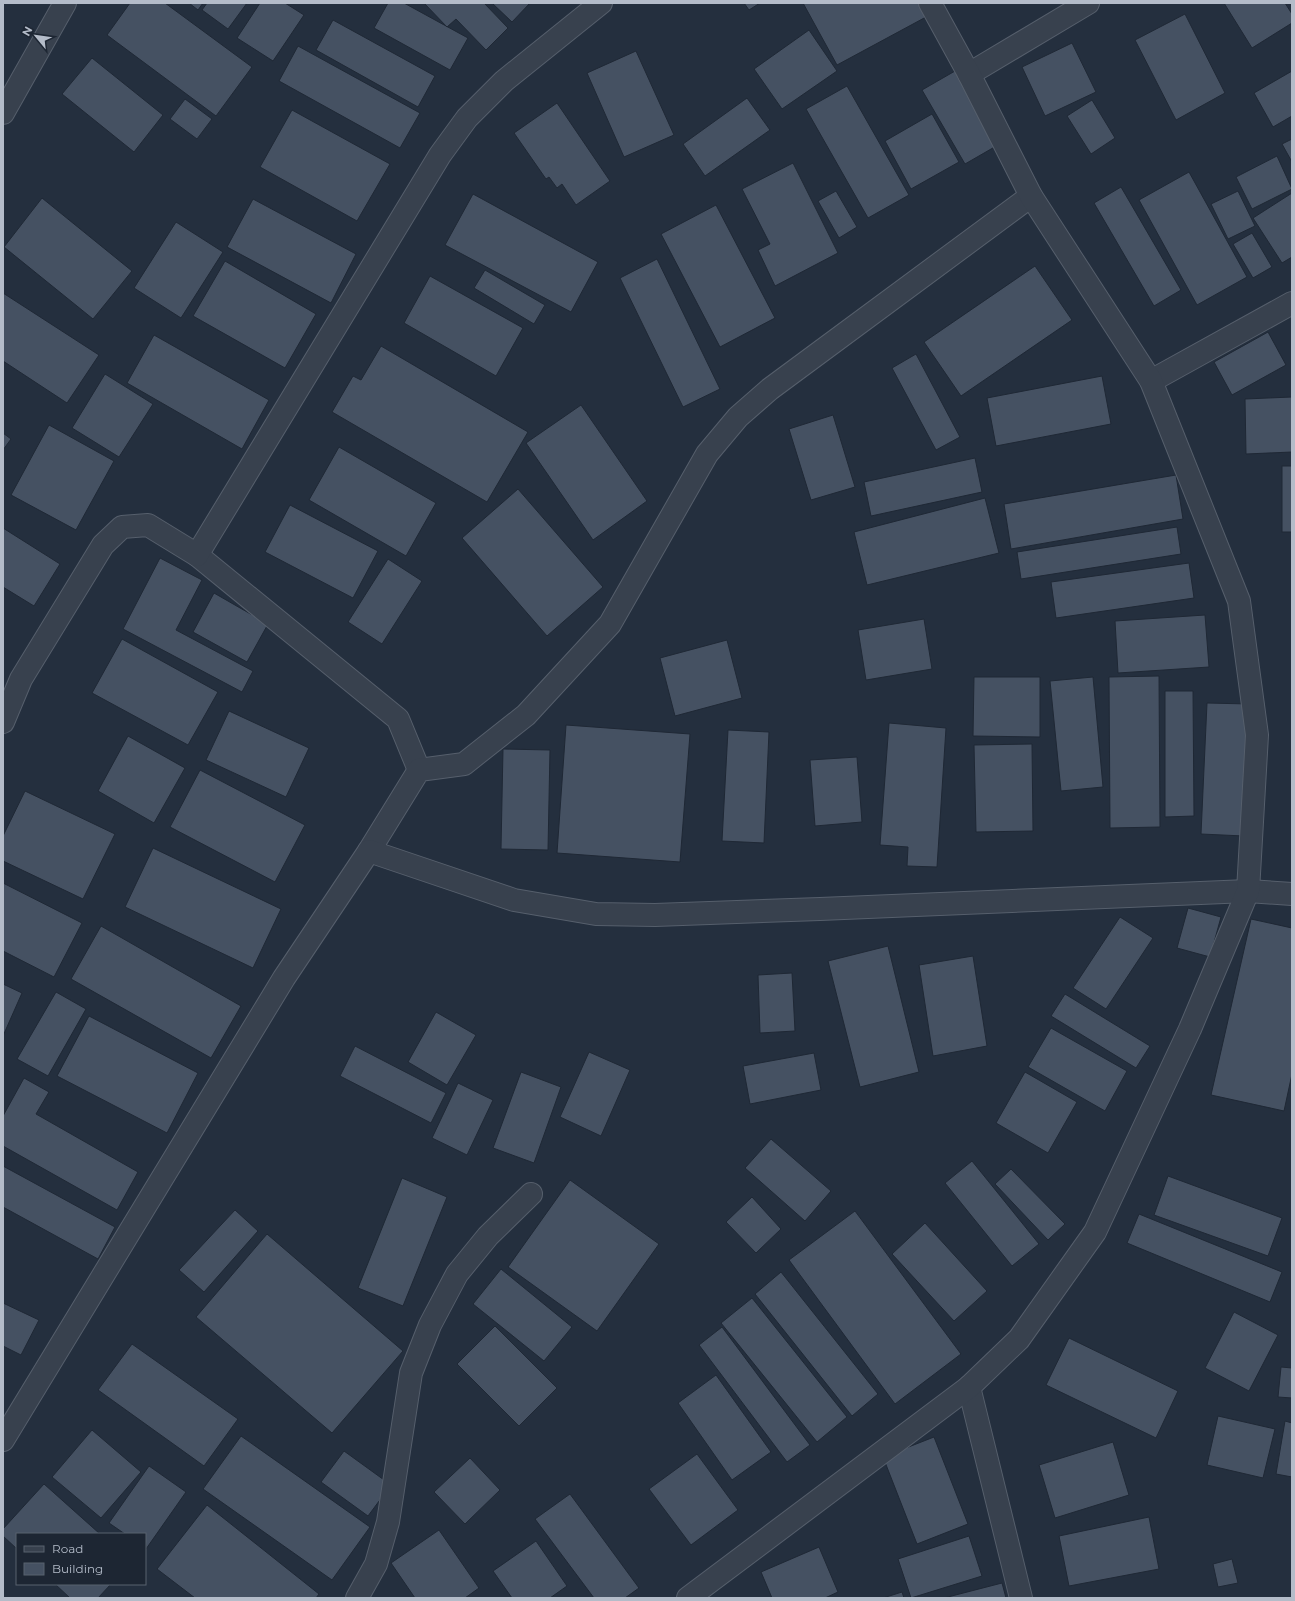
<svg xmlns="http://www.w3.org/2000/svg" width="1295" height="1601" viewBox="0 0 1295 1601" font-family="Montserrat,sans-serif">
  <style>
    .building { fill: #455162; stroke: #1f2835 }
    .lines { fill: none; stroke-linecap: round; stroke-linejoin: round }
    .street-casing { stroke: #565f6c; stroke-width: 24 }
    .street { stroke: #38414e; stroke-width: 22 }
  </style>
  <rect width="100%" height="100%" fill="#242f3e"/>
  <!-- building -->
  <g class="building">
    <path d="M130 3H165L252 67 216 116 107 35Z"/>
    <path d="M189 3H203L198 10Z"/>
    <path d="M207 3H247L228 29 202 10Z"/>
    <path d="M260 3H285L304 15 273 61 237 38Z"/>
    <path d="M388 3H404L468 38 450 70 374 28Z"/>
    <path d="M424 3H484L508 28 486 50 456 19 447 27Z"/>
    <path d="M492 3H530L512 22Z"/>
    <path d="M744 3H760L749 10Z"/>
    <path d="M803 3H919L926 17 837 65Z"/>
    <path d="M1224 3H1285L1292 14V23L1252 48Z"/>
    <path d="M1185 14 1225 93 1176 120 1135 40Z"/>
    <path d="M333 20 435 76 418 107 316 50Z"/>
    <path d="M809 30 837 71 782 109 754 69Z"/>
    <path d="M1072 43 1096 92 1045 116 1022 67Z"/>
    <path d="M298 46 420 113 400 148 279 81Z"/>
    <path d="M636 51 674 135 624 157 587 73Z"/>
    <path d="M92 58 163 115 134 152 62 94Z"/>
    <path d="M955 71 998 145 965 164 922 90Z"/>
    <path d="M1292 71V116L1273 127 1254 93Z"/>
    <path d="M847 86 909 195 868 218 806 109Z"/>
    <path d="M747 98 770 130 705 176 683 144Z"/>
    <path d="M185 99 212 119 197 139 170 119Z"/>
    <path d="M1092 100 1115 138 1091 154 1067 116Z"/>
    <path d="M557 103 610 181 576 205 562 184 557 188 549 177 546 179 514 133Z"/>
    <path d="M292 110 390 164 357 221 260 167Z"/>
    <path d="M932 114 959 162 911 189 885 141Z"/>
    <path d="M1292 139V162L1282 144Z"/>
    <path d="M1277 156 1292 189 1252 209 1236 177Z"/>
    <path d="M793 163 838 253 775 286 758 250 770 244 742 189Z"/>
    <path d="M1189 172 1247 277 1197 305 1139 200Z"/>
    <path d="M1121 187 1181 290 1154 306 1094 203Z"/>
    <path d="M836 191 857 227 839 238 818 201Z"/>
    <path d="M1238 191 1255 226 1228 239 1211 204Z"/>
    <path d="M1292 193V257L1282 263 1253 218Z"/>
    <path d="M473 194 598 262 571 312 445 245Z"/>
    <path d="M42 198 132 271 93 319 4 247Z"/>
    <path d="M253 199 356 254 331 303 227 247Z"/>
    <path d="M716 205 775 318 720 347 661 234Z"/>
    <path d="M176 222 223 252 181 318 134 288Z"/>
    <path d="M1252 233 1272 267 1253 278 1233 244Z"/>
    <path d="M657 259 720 389 683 407 620 278Z"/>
    <path d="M225 261 316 314 285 368 193 316Z"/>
    <path d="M1035 266 1072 320 961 396 924 342Z"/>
    <path d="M485 270 545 305 534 324 474 288Z"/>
    <path d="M430 276 523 328 496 376 404 323Z"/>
    <path d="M3 293 99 355 67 403 3 361Z"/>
    <path d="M1268 332 1286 365 1232 395 1214 362Z"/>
    <path d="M154 335 269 400 242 449 127 383Z"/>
    <path d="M381 346 528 432 487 502 332 412 353 376 361 380Z"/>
    <path d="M916 354 960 437 936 450 892 368Z"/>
    <path d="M105 374 153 404 119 457 72 428Z"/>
    <path d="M1102 376 1111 424 996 446 987 398Z"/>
    <path d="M1292 397V452L1246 454 1245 399Z"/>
    <path d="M581 405 647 501 593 540 526 443Z"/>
    <path d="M833 415 855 487 811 500 789 429Z"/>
    <path d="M49 425 114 461 76 530 11 495Z"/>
    <path d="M3 433 11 439 3 450Z"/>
    <path d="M339 447 436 503 406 556 309 500Z"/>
    <path d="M975 458 982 492 871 516 864 482Z"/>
    <rect x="1282" y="466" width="10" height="66"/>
    <path d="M1176 475 1183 519 1011 549 1004 504Z"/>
    <path d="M518 489 603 587 547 636 462 538Z"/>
    <path d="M985 498 999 553 867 585 854 532Z"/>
    <path d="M290 505 378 551 353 598 265 552Z"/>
    <path d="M1177 527 1181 554 1021 579 1017 552Z"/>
    <path d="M3 528 60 564 34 606 3 587Z"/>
    <path d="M160 558 202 580 176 630 253 671 242 692 123 629Z"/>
    <path d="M388 559 422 581 382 644 348 622Z"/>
    <path d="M1189 563 1194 598 1056 618 1051 582Z"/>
    <path d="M214 593 268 624 247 662 193 632Z"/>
    <path d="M1205 615 1209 667 1118 673 1115 621Z"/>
    <path d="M924 619 932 669 866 680 858 630Z"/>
    <path d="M122 639 218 692 188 745 92 693Z"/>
    <path d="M727 640 742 698 675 716 660 658Z"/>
    <path d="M1159 676 1160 827 1110 828 1109 677Z"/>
    <path d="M974 677H1040V737L973 736Z"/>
    <path d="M1093 677 1103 787 1061 791 1050 681Z"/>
    <path d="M1165 691H1193L1194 816 1165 817Z"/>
    <path d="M1207 703 1249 704 1244 836 1201 834Z"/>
    <path d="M229 711 309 748 286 797 206 760Z"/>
    <path d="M889 723 946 728 937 867 907 866 908 847 880 845Z"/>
    <path d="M566 725 690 734 680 862 557 853Z"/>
    <path d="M728 730 769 732 764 843 722 841Z"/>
    <path d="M128 736 185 768 154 823 98 791Z"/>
    <path d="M1032 744 1033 831 976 832 974 745Z"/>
    <path d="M503 749 550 750 548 850 501 849Z"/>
    <path d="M857 757 862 822 815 826 810 760Z"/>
    <path d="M200 770 305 825 275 882 170 827Z"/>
    <path d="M25 791 115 834 83 899 3 861V836Z"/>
    <path d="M153 848 281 909 253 968 125 907Z"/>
    <path d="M3 883 82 923 54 977 3 951Z"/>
    <path d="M1188 908 1221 917 1210 957 1177 948Z"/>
    <path d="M1120 917 1153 938 1106 1009 1073 988Z"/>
    <path d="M1251 919 1292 928V1074L1284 1111 1211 1095Z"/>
    <path d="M101 926 241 1006 211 1058 71 979Z"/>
    <path d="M888 946 919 1072 860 1087 828 961Z"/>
    <path d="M973 956 987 1046 933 1056 919 965Z"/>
    <path d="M792 973 795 1031 760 1033 758 975Z"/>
    <path d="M3 984 22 993 3 1036Z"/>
    <path d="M56 992 86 1009 48 1076 17 1059Z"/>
    <path d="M1065 994 1150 1046 1136 1068 1051 1016Z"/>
    <path d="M436 1012 476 1035 447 1085 408 1062Z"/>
    <path d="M89 1016 198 1073 167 1133 57 1076Z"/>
    <path d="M1051 1028 1127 1071 1105 1111 1028 1067Z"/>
    <path d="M355 1046 446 1093 431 1123 340 1076Z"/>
    <path d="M589 1052 630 1070 601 1136 560 1117Z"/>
    <path d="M814 1053 821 1090 750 1104 743 1066Z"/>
    <path d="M521 1072 561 1087 534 1163 493 1148Z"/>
    <path d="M1025 1072 1077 1102 1048 1153 996 1123Z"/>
    <path d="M24 1078 49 1092 36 1114 138 1172 117 1210 3 1146V1116Z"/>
    <path d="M458 1083 493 1100 467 1155 432 1138Z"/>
    <path d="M771 1139 831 1191 805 1221 745 1168Z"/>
    <path d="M972 1161 1039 1244 1012 1266 945 1183Z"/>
    <path d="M3 1166 115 1227 98 1259 3 1207Z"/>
    <path d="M1011 1169 1065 1224 1048 1240 995 1184Z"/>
    <path d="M1168 1176 1282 1218 1268 1256 1154 1215Z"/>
    <path d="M402 1178 447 1197 403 1306 358 1288Z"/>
    <path d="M570 1180 659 1244 597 1331 508 1267Z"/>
    <path d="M752 1197 781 1229 756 1253 726 1222Z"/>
    <path d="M235 1210 258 1231 204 1292 179 1270Z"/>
    <path d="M855 1211 961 1354 895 1404 789 1260Z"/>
    <path d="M1139 1214 1282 1272 1270 1302 1127 1243Z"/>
    <path d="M925 1223 987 1291 954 1321 892 1254Z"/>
    <path d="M267 1234 403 1351 332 1433 196 1317Z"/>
    <path d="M501 1269 572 1327 544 1361 473 1304Z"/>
    <path d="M781 1272 878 1394 852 1416 755 1294Z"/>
    <path d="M752 1298 847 1417 817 1442 721 1323Z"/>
    <path d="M3 1303 39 1320 21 1355 3 1346Z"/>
    <path d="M1234 1312 1278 1335 1249 1391 1205 1368Z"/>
    <path d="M495 1326 557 1388 519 1426 457 1364Z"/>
    <path d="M722 1327 810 1445 787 1462 699 1345Z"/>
    <path d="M1069 1338 1178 1391 1156 1438 1046 1385Z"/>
    <path d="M132 1344 238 1419 204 1466 98 1390Z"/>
    <path d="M1281 1367 1292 1368V1398L1278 1397Z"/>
    <path d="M716 1375 771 1452 732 1480 678 1403Z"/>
    <path d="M1218 1416 1275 1429 1263 1478 1207 1465Z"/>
    <path d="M1285 1421 1292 1423V1477L1276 1474Z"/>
    <path d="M92 1430 141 1472 101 1518 52 1477Z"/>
    <path d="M241 1436 370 1527 332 1580 203 1489Z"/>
    <path d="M934 1437 968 1524 917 1544 883 1457Z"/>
    <path d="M1113 1442 1129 1495 1055 1518 1039 1465Z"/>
    <path d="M344 1451 391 1485 368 1516 321 1482Z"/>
    <path d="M697 1454 738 1510 691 1545 649 1489Z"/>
    <path d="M470 1458 500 1490 465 1524 434 1492Z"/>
    <path d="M149 1466 186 1492 146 1549 145 1534H125L109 1523Z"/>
    <path d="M44 1484 100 1534H17V1549L3 1536V1529Z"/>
    <path d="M570 1494 639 1588 625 1598H594L535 1519Z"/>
    <path d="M207 1505 319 1594 316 1598H195L157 1569Z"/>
    <path d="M1149 1517 1159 1569 1069 1586 1059 1536Z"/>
    <path d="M439 1530 479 1588 465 1598H415L391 1563Z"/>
    <path d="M969 1536 982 1576 911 1598 898 1559Z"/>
    <path d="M536 1541 567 1586 550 1598H512L493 1571Z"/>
    <path d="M819 1547 838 1592 825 1598H772L761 1572Z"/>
    <path d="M1232 1559 1238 1583 1218 1587 1213 1564Z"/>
    <path d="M1002 1583 1006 1598H944Z"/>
    <path d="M55 1584H111L98 1598H70Z"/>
    <path d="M902 1592 904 1598H883Z"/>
  </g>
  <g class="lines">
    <!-- street casing -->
    <g class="street-casing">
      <g id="street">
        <path d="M969 74 1088 3"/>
        <path d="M3 113 65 3"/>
        <path d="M1151 381 1292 303"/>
        <path d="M197 555 398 719 419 770"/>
        <path d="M3 722 21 679 103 545 122 527 148 525 197 555 440 155 467 118 504 81 601 3"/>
        <path d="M369 851 419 770 464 764 526 715 610 624 707 454 738 417 770 389 1031 196"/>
        <path d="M969 1387 1021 1598"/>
        <path d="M3 1440 284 978 369 851 514 900 596 914 655 915 820 909 1248 891 1292 894"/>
        <path d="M357 1598 376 1564 388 1522 411 1373 430 1325 457 1274 488 1236 531 1194"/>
        <path d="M688 1598 969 1387 1019 1339 1095 1232 1190 1029 1248 891 1257 735 1239 601 1151 381 1031 196 969 74 930 3"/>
      </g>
    </g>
    <!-- street -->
    <use href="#street" class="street"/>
  </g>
  <!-- border -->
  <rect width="1295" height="1601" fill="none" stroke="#b4bcc9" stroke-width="8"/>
  <!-- legend -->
  <rect x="16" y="1533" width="130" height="52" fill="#1d2633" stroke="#59626f"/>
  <rect x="24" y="1546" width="20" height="6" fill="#38414e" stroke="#59626f"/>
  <text x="52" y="1553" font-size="12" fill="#b4bcc9">Road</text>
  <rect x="24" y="1563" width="20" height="12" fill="#455162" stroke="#59626f"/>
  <text x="52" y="1573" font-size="12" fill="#b4bcc9">Building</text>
  <!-- north arrow -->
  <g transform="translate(36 36) rotate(299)" stroke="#1d2633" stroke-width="3" paint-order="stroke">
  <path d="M0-3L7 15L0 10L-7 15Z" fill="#b4bcc9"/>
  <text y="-6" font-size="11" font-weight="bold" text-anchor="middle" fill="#b4bcc9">N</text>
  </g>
</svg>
